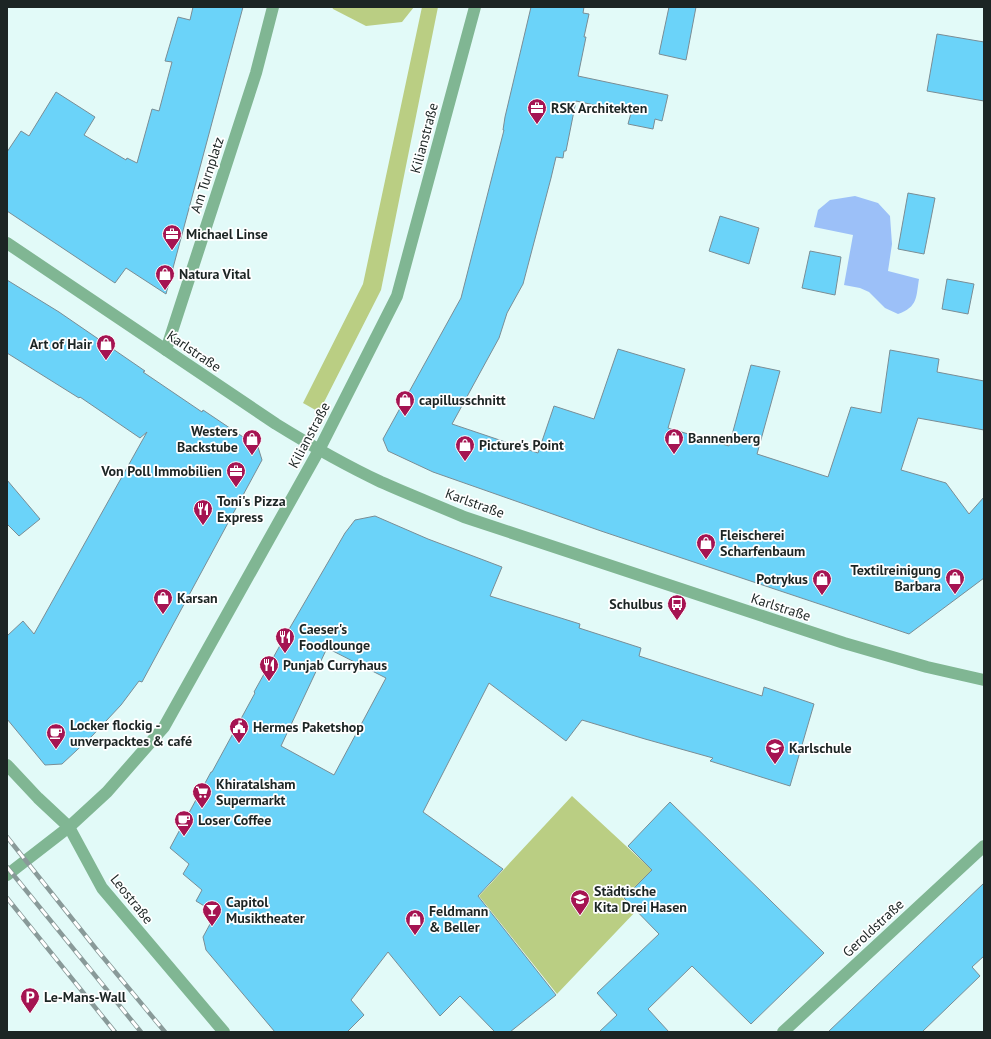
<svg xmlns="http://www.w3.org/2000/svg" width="991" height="1039" viewBox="0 0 991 1039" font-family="'PT Sans',sans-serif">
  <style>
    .green { fill: #bace83 }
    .water { fill: #9cc0f8 }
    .building { fill: #6bd3f9; stroke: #7a8d95; fill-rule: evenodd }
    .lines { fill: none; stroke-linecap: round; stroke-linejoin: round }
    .minor { stroke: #80b693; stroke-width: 12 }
    .rail-casing { stroke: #899a99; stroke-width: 4.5 }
    .rail { stroke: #fff; stroke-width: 3; stroke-dasharray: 9; stroke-linecap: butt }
    .labels { text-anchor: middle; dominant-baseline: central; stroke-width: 3.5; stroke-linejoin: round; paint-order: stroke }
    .poi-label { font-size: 14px; font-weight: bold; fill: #1c2524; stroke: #fff; text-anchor: start }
    .street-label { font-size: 14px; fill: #1c2524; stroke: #fff }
  </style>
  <rect width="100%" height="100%" fill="#e2faf8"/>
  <!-- green -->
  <g class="green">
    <path d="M332 7H414L402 22 366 26 333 9Z"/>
    <path d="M422 7H438L381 290 319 412 303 403 363 284Z"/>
    <path d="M572 796 652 870 623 898 636 911 557 994 479 896Z"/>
  </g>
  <!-- water -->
  <path class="water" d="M855 196 878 203 890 216 892 244 888 271 919 279C916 297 918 307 898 314L885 308 869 292 860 288 844 285 853 235 814 227 818 210 830 200Z"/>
  <!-- building -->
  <g class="building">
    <path d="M193 7H243L166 294 126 268 115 283 7 211V152L21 131 29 136 56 92 95 117 84 135 126 160 127 158 137 163 152 109 159 111 172 62 165 61 178 17 190 20Z"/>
    <path d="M531 7H584L583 13 589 14 584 37H586L578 76 668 95 662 121 655 119 653 129 628 124 631 113 576 101 566 151H564L563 158 556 157 551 178 523 284 507 313 499 338 452 424 538 453 554 406 594 419 618 349 685 369 668 428 729 446 751 365 780 371 757 454 828 477 851 407 881 413 890 350 939 359 937 372 984 381V430L918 418 901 470 946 483 969 514 984 497V578L909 634 601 531 433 472 388 451 383 439 461 298 504 130H503L505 117Z"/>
    <path d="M669 7H696L686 60 659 54Z"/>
    <path d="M937 34 984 42V101L927 91Z"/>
    <path d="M908 193 935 198 924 254 898 249Z"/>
    <path d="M720 216 759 228 749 264 709 251Z"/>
    <path d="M810 251 841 257 835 295 802 288Z"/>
    <path d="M947 279 974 284 968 314 942 309Z"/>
    <path d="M7 280 59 312 145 371 143 372 202 412 203 410 258 447 262 460 142 682 139 681 121 705 92 736 62 764 45 765 7 719V636L23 621 34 634 147 432 140 438 80 397 79 398 7 353Z"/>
    <path d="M7 480 40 519 19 536 7 524Z"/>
    <path d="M375 516 428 539 502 567 490 596 580 624 579 628 641 648 639 656 762 696 764 687 814 704 790 786 710 761 713 758 645 739 582 720 566 741 489 683 423 812 503 869 478 896 556 995 510 1032H495L460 996 440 1016 388 952 351 1000 364 1015 347 1032H275L206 950 203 937 216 913 196 901 202 890 183 874 189 864 170 848 211 772H212L255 693 254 692 288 631 345 533 355 520ZM327 648 386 678 334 775 281 746Z"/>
    <path d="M670 802 824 953 751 1024 692 966 648 1009 669 1032H599L617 1015 597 993 659 934 624 898 652 870 628 846Z"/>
    <path d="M984 883V956L972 967 980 976 922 1032H828Z"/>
  </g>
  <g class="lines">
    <!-- minor -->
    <g class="minor">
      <path d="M7 243 276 424C310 445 345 465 381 482 408 494 436 505 464 517L844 643 927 667 984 680"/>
      <path d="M166 350 256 73 273 7"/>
      <path d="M7 765 38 798 69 827 102 888 224 1032"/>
      <path d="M7 875 69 827 107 792 164 727 319 450 397 296 475 7"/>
      <path d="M783 1032 984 846"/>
    </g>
    <!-- rail casing -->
    <g class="rail-casing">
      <g id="rail">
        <path d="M7 837 97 950 165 1032"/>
        <path d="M7 867 141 1032"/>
        <path d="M7 898 115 1032"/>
      </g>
    </g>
    <!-- rail -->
    <use href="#rail" class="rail"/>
  </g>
  <!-- icons -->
  <defs>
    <g id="office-pin" transform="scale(1)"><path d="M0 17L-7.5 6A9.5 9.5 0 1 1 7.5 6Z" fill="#a51452" stroke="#fff"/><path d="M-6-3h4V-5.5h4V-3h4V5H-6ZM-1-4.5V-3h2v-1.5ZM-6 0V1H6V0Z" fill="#fff"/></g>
    <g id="shop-pin" transform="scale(1)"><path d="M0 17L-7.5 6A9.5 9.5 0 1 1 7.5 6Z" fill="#a51452" stroke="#fff"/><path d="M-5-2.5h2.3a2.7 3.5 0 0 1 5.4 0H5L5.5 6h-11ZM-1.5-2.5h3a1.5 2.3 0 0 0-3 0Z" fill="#fff"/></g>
    <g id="restaurant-pin" transform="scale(1)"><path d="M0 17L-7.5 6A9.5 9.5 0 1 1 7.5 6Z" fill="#a51452" stroke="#fff"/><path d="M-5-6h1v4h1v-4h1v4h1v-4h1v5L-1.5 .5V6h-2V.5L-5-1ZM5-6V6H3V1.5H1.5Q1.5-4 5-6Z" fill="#fff"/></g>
    <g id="bus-pin" transform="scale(1)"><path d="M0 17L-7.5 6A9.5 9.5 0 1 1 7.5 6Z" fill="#a51452" stroke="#fff"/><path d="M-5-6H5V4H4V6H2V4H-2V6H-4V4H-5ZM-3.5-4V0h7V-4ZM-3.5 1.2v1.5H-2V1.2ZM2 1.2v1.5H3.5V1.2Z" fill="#fff"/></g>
    <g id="civic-pin" transform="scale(1)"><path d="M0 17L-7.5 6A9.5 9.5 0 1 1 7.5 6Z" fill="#a51452" stroke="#fff"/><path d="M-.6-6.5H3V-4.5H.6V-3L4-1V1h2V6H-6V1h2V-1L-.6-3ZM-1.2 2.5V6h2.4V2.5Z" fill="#fff"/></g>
    <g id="cafe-pin" transform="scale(1)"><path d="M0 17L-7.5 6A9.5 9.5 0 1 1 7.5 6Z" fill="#a51452" stroke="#fff"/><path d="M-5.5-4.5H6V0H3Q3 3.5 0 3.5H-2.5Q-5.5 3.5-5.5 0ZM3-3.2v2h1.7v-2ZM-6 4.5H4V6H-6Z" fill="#fff"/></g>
    <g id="school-pin" transform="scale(1)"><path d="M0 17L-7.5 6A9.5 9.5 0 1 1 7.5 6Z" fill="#a51452" stroke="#fff"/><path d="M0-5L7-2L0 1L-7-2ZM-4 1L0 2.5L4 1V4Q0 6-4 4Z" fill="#fff"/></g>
    <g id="supermarket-pin" transform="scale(1)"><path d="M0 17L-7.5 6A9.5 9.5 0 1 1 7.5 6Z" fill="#a51452" stroke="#fff"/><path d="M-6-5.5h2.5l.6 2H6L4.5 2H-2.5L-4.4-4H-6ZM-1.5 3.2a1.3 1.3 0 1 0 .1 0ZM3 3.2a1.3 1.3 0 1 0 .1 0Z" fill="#fff"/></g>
    <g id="bar-pin" transform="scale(1)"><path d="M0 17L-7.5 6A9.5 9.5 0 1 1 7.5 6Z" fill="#a51452" stroke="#fff"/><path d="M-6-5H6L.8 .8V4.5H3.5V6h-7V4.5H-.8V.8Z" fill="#fff"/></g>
    <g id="parking-pin" transform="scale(1)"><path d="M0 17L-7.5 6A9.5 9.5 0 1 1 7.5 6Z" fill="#a51452" stroke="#fff"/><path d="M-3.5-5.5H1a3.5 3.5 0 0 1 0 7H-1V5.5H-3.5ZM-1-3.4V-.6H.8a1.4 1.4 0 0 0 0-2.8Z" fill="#fff"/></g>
  </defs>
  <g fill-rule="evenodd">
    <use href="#office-pin" x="537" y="108"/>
    <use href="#office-pin" x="172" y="234"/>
    <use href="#shop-pin" x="165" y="274"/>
    <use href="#shop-pin" x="106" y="344"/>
    <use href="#shop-pin" x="405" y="400"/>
    <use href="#shop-pin" x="674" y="438"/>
    <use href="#shop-pin" x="252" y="439"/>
    <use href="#shop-pin" x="465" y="445"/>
    <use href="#office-pin" x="236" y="471"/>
    <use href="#restaurant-pin" x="203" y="509"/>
    <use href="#shop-pin" x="706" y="543"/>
    <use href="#shop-pin" x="955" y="578"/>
    <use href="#shop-pin" x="822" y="579"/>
    <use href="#shop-pin" x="163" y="598"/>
    <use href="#bus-pin" x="677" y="604"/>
    <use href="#restaurant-pin" x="285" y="637"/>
    <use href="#restaurant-pin" x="269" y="665"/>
    <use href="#civic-pin" x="239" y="727"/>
    <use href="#cafe-pin" x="56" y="733"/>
    <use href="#school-pin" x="775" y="748"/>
    <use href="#supermarket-pin" x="202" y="792"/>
    <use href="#cafe-pin" x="184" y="820"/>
    <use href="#school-pin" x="580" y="899"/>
    <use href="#bar-pin" x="212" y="910"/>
    <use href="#shop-pin" x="415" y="919"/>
    <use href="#parking-pin" x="30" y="997"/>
  </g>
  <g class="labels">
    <!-- poi labels -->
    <g class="poi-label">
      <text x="551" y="108">RSK Architekten</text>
      <text x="186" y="234">Michael Linse</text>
      <text x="179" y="274">Natura Vital</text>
      <text x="92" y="344" text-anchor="end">Art of Hair</text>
      <text x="419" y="400">capillusschnitt</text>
      <text x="238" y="431" text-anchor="end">Westers<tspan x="238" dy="16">Backstube</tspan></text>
      <text x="688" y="438">Bannenberg</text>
      <text x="479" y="445">Picture's Point</text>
      <text x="222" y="471" text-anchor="end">Von Poll Immobilien</text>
      <text x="217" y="501">Toni's Pizza<tspan x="217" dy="16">Express</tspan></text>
      <text x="720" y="535">Fleischerei<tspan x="720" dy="16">Scharfenbaum</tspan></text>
      <text x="941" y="570" text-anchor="end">Textilreinigung<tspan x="941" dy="16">Barbara</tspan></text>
      <text x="808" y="579" text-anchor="end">Potrykus</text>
      <text x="177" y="598">Karsan</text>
      <text x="663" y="604" text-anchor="end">Schulbus</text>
      <text x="299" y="629">Caeser's<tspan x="299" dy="16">Foodlounge</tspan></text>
      <text x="283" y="665">Punjab Curryhaus</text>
      <text x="70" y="725">Locker flockig -<tspan x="70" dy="16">unverpacktes &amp; café</tspan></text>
      <text x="253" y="727">Hermes Paketshop</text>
      <text x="789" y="748">Karlschule</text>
      <text x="216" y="784">Khiratalsham<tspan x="216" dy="16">Supermarkt</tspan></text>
      <text x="198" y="820">Loser Coffee</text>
      <text x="594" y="891">Städtische<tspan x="594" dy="16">Kita Drei Hasen</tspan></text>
      <text x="226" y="902">Capitol<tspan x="226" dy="16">Musiktheater</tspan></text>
      <text x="429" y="911">Feldmann<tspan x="429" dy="16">&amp; Beller</tspan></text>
      <text x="44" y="997">Le-Mans-Wall</text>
    </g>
    <!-- street labels -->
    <g class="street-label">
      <text transform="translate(424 138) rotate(-75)">Kilianstraße</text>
      <text transform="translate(207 175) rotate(-72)">Am Turnplatz</text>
      <text transform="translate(194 351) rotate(34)">Karlstraße</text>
      <text transform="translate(309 435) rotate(-62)">Kilianstraße</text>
      <text transform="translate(475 503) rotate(20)">Karlstraße</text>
      <text transform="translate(781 607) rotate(18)">Karlstraße</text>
      <text transform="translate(132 899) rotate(51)">Leostraße</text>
      <text transform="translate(873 928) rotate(-43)">Geroldstraße</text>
    </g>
  </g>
  <!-- border -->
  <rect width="991" height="1039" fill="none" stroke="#1c2524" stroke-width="16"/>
</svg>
